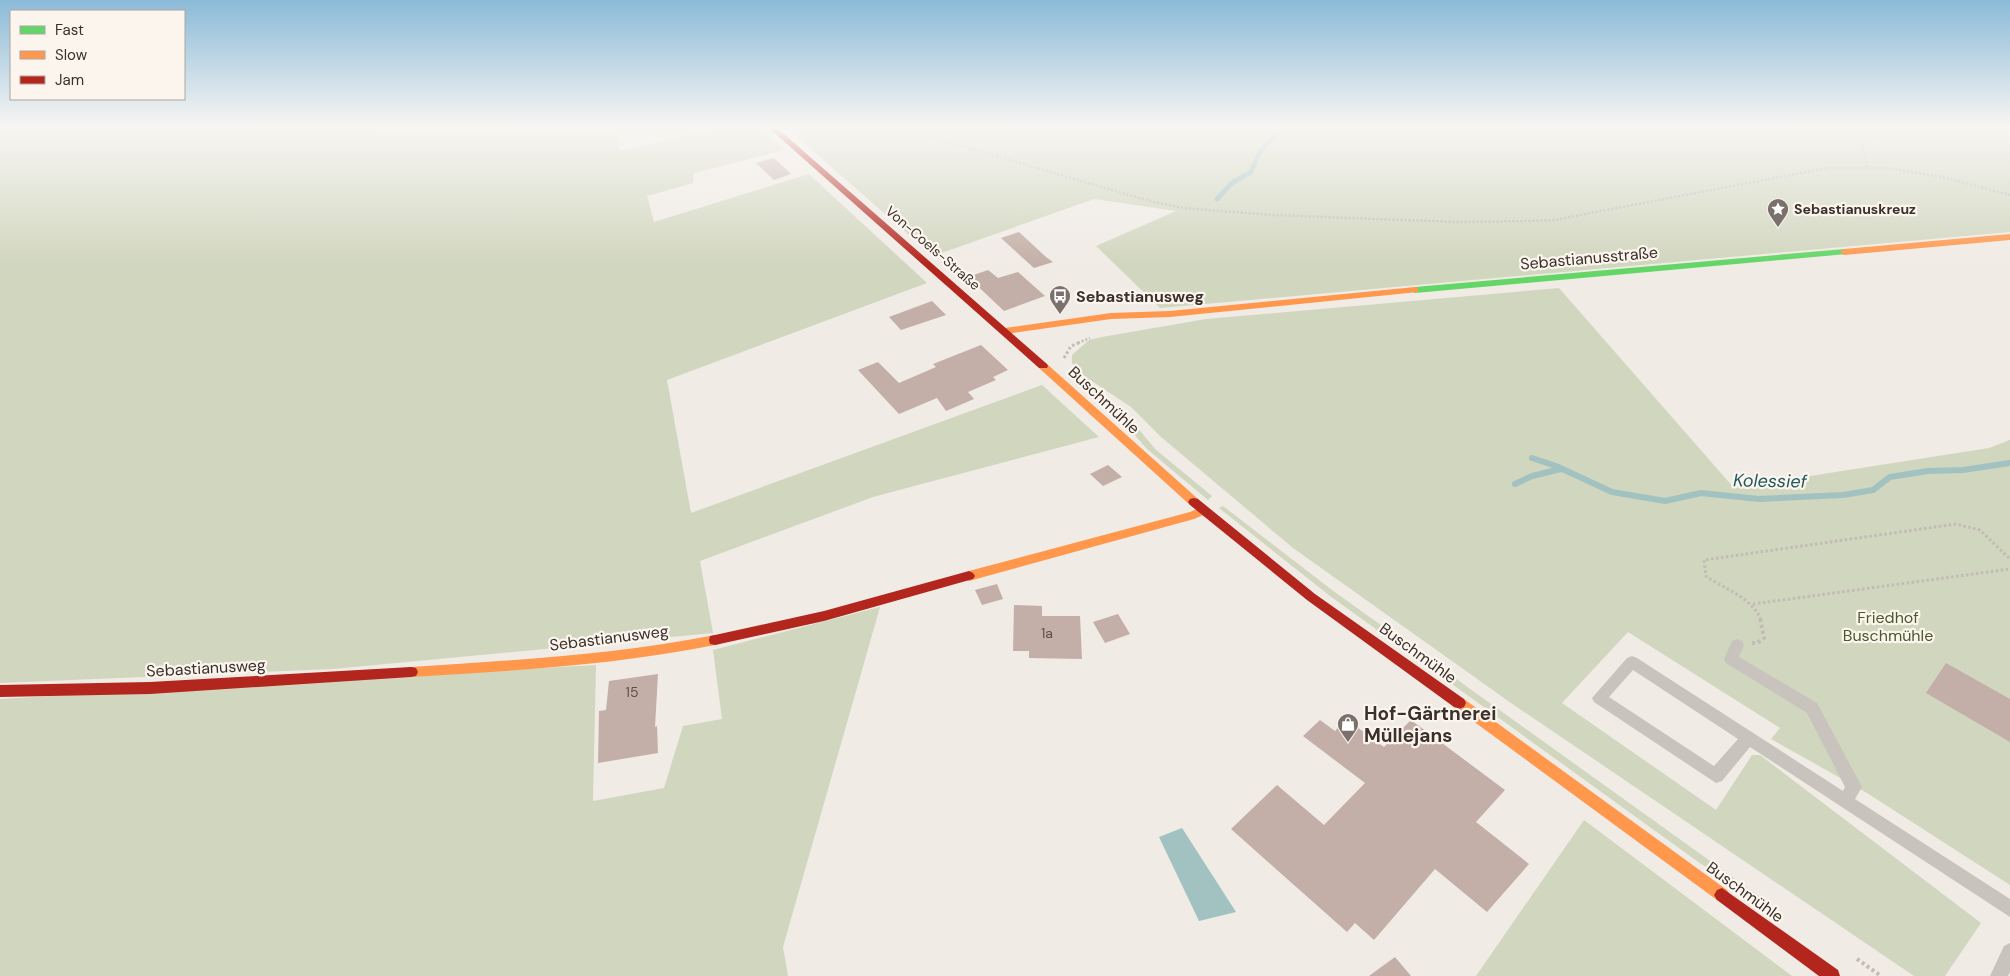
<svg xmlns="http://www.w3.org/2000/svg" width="2010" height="976" viewBox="0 0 2010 976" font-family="'DM Sans',sans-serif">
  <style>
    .green { fill: #d1d6bf }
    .water { fill: #a1c2c1 }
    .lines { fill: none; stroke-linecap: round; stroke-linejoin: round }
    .stream-far1 { stroke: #a1c2c1; stroke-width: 5 }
    .stream { stroke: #a1c2c1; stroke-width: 6 }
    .building { fill: #c3afa7 }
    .path-far2 { stroke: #c2bbb6; stroke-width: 2.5; stroke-dasharray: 2 2; stroke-linecap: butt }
    .path-far1 { stroke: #c2bbb6; stroke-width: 3; stroke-dasharray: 2.5 2.5; stroke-linecap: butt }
    .path { stroke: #c2bbb6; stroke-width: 4; stroke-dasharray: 3 3; stroke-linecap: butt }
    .lane { fill: #c9c3be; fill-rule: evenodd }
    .fast { fill: #63d668; fill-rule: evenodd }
    .slow { fill: #ff974d; fill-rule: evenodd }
    .jam { fill: #b3261e; fill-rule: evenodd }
    .labels { text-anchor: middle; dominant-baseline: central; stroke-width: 4.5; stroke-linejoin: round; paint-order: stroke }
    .far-poi-label { font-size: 14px; font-weight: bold; fill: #3b302b; stroke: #fbf5ee; text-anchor: start }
    .far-street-label { font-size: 14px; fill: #3b302b; stroke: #fbf5ee }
    .number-label { font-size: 14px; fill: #5d504a }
    .street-label { font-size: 16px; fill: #3b302b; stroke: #fbf5ee }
    .poi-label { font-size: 16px; font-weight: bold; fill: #3b302b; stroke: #fbf5ee; text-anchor: start }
    .park-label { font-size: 16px; fill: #4a5a2e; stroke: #fbf5ee }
    .water-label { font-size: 18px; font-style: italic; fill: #1f5a5e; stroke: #fbf5ee }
    .near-poi-label { font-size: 19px; font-weight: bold; fill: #3b302b; stroke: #fbf5ee; text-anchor: start }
  </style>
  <rect width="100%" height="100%" fill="#f0ebe5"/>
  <!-- green -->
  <g class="green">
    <path d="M0 128H381L375 134 615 129 620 151 717 128H760L785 150 694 173 693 183 647 196 654 222 809 174 927 283 667 380 691 513 1042 385 1099 437 873 497 700 561 713 633 333 669 0 683Z"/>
    <path d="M787 128H2010V232L1160 308 1096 246 1176 211 1094 199 933 256Z"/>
    <path d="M1559 288 1734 488 1989 448 2010 440V885L1867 793 1771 739 1780 728 1628 632 1562 703 1716 810 1752 755H1760L1981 923 1945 976H1914L1511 703 1293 548 1160 436 1131 407 1078 372 1072 363V355L1089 340 1102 337 1206 319Z"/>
    <path d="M1127 415 1155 449 1212 496 1208 500 1147 449 1120 418Z"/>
    <path d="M1223 506 1332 590 1759 896V899L1701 864 1330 596 1219 508Z"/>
    <path d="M880 607 783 947 788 976H0V699L596 665 593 801 664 788 683 726 722 719 713 650Z"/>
    <path d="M1584 820 1792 976H1476Z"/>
  </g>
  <!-- water -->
  <path class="water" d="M1182 828 1236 912 1199 921 1159 837Z"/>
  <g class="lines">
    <!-- stream-far1 -->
    <path class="stream-far1" d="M1217 199 1233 182 1251 172C1259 150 1268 138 1289 128"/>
    <!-- stream -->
    <g class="stream">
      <path d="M1532 458 1556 466 1612 492 1665 501 1701 493 1759 499 1843 495 1873 490 1890 477 1928 471 1963 470 2010 463"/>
      <path d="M1515 484 1532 476 1561 469"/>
    </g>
  </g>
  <!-- building -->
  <g class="building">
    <path d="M774 158 791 174 774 180 756 163Z"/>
    <path d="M1019 232 1046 257 1053 262 1034 268 1001 238Z"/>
    <path d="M988 270 998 278 1018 272 1045 296 1004 311 968 277Z"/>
    <path d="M932 301 946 315 901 330 889 317Z"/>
    <path d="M981 345 1008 370 993 377 996 380 968 392 974 399 946 411 937 398 899 414 858 370 878 362 899 383 936 367 933 364Z"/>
    <path d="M1108 465 1122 477 1103 486 1090 474Z"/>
    <path d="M997 584 1003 599 982 605 975 590Z"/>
    <path d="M1014 605 1042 606V616H1080L1082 659 1029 658V651H1013Z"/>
    <path d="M1118 614 1130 634 1105 643 1093 622Z"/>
    <path d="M1946 663 2010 699V742L1926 693Z"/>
    <path d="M658 674 655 727 657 726 658 753 598 763 599 711 606 710 609 681Z"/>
    <path d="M1346 719 1384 747 1411 720 1505 790 1476 822 1529 864 1487 912 1435 869 1374 940 1355 923 1347 932 1231 829 1277 785 1324 825 1365 783 1303 736 1320 720 1335 731Z"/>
    <path d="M1395 957 1411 976H1369Z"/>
  </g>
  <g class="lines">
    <!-- path-far2 -->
    <g class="path-far2">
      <path d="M630 128V137"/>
      <path d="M900 128 1153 202 1184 208 1272 215 1457 222 1530 221 1554 220 1827 168H1887L1942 177 2010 195"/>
      <path d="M1867 167 1862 144 1896 128"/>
      <path d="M1078 343 1090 338"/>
    </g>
    <!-- path-far1 -->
    <g class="path-far1">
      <path d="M1064 358 1071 346 1081 342"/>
      <path d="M1753 604 2010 569"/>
      <path d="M1761 620C1752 597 1724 589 1706 576L1704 560 1956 524 1980 530 2010 559"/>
    </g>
    <!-- path -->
    <g class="path">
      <path d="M1752 643H1757L1764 638 1760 618"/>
      <path d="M1857 959 1881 976"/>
    </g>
    <!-- lane -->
    <g class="lane">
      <path d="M1737 639 1742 641 1744 645 1739 657 1817 703 1862 787 1855 799 2010 899V917L1750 747 1722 781 1716 783 1594 702 1592 698 1627 658 1632 656 1637 658 1843 791 1845 787 1807 713 1726 663 1724 659 1732 641ZM1633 670 1738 739 1714 766 1609 697Z"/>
      <path d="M2010 943V972L2008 976H1990L2004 946Z"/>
    </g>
    <!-- fast -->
    <path class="fast" d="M1844 249 1847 250V254L1415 293 1410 290 1415 287Z"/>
    <!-- slow -->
    <g class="slow">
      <path d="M2010 234V240L1844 255 1840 252 1844 249Z"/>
      <path d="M1415 287 1418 288V292L1170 317 1111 319 1005 334 1000 331 1005 328 1111 313 1170 311Z"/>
      <path d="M1043 363 1047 364 1198 499 1200 502 1198 505H1190L1039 368 1038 366Z"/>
      <path d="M1204 506 1210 510 1208 513 1194 519 969 581 965 579 963 576 965 573 969 571 1190 512Z"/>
      <path d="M715 635 720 636 721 640 720 644 715 645C615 665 513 671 411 677L406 676 404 672 406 668 411 667C513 660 614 655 715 635Z"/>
      <path d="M1459 697 1464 699 1727 890 1730 895 1727 900 1722 902 1717 900 1454 707 1452 703 1454 699Z"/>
    </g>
    <!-- jam -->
    <g class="jam">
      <path d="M769 128H777L1047 364 1048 366 1047 368H1039Z"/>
      <path d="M1194 498 1198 499 1315 594 1464 699 1466 703 1464 707 1459 709 1454 707 1307 600 1190 505 1188 502 1190 499Z"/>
      <path d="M969 571 973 573 975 576 973 579 824 621 715 645 710 644 709 640 710 636 715 635 824 611Z"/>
      <path d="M411 667 416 668 418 672 416 676 411 677 150 694 0 697V685L150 682Z"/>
      <path d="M1722 888 1838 970 1840 976H1819L1717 900 1714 895 1717 890Z"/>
    </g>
  </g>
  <!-- sky -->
  <linearGradient id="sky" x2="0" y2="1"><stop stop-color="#8bbad8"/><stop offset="0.48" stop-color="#f8f6f3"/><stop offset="1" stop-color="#f8f6f3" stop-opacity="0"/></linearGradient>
  <rect width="2010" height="264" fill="url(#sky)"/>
  <!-- icons -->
  <defs>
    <g id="sight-pin" transform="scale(1.125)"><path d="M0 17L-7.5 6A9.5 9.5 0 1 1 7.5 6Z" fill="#7a716c" stroke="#fbf5ee"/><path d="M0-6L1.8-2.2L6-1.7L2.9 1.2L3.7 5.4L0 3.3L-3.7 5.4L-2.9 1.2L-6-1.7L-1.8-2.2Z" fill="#fff"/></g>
    <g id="bus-pin" transform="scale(1.125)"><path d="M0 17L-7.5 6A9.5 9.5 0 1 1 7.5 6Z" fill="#7a716c" stroke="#fbf5ee"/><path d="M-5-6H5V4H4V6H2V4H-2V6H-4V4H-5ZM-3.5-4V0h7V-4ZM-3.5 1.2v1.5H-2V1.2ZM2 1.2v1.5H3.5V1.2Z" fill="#fff"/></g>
    <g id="shop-pin" transform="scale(1.125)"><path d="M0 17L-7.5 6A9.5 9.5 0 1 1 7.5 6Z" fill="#7a716c" stroke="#fbf5ee"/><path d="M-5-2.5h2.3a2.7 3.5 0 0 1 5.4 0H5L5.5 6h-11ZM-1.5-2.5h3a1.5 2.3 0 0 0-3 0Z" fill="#fff"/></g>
  </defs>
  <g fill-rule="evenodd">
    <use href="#sight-pin" x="1778" y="209"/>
    <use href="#bus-pin" x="1060" y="296"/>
    <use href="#shop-pin" x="1348" y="724"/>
  </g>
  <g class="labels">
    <!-- far-poi labels -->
    <g class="far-poi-label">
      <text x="1794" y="209">Sebastianuskreuz</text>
    </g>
    <!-- far-street labels -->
    <g class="far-street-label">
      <text transform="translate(933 248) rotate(41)">Von-Coels-Straße</text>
    </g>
    <!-- number labels -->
    <g class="number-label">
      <text x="1047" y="633">1a</text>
      <text x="632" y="692">15</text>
    </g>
    <!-- street labels -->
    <g class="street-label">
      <text transform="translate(1589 258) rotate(-5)">Sebastianusstraße</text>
      <text transform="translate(1104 400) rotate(43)">Buschmühle</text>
      <text transform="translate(609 638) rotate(-7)">Sebastianusweg</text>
      <text transform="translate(1418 653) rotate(36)">Buschmühle</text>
      <text transform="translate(206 668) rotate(-3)">Sebastianusweg</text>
      <text transform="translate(1745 892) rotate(36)">Buschmühle</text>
    </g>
    <!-- poi labels -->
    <g class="poi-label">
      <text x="1076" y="296">Sebastianusweg</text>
    </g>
    <!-- park labels -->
    <g class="park-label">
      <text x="1888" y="617">Friedhof<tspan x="1888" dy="18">Buschmühle</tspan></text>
    </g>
    <!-- water labels -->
    <g class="water-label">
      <text transform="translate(1770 481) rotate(1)">Kolessief</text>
    </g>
    <!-- near-poi labels -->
    <g class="near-poi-label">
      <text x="1364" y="713">Hof-Gärtnerei<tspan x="1364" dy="22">Müllejans</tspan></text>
    </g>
  </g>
  <!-- legend -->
  <rect x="10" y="10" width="175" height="90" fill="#fbf5ee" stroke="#aea6a0"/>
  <rect x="20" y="26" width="25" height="8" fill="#63d668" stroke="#aea6a0"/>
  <text x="55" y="35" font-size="15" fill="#3b302b">Fast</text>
  <rect x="20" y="51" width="25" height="8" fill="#ff974d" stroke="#aea6a0"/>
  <text x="55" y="60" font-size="15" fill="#3b302b">Slow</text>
  <rect x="20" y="76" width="25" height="8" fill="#b3261e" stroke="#aea6a0"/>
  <text x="55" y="85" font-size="15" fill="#3b302b">Jam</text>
</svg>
